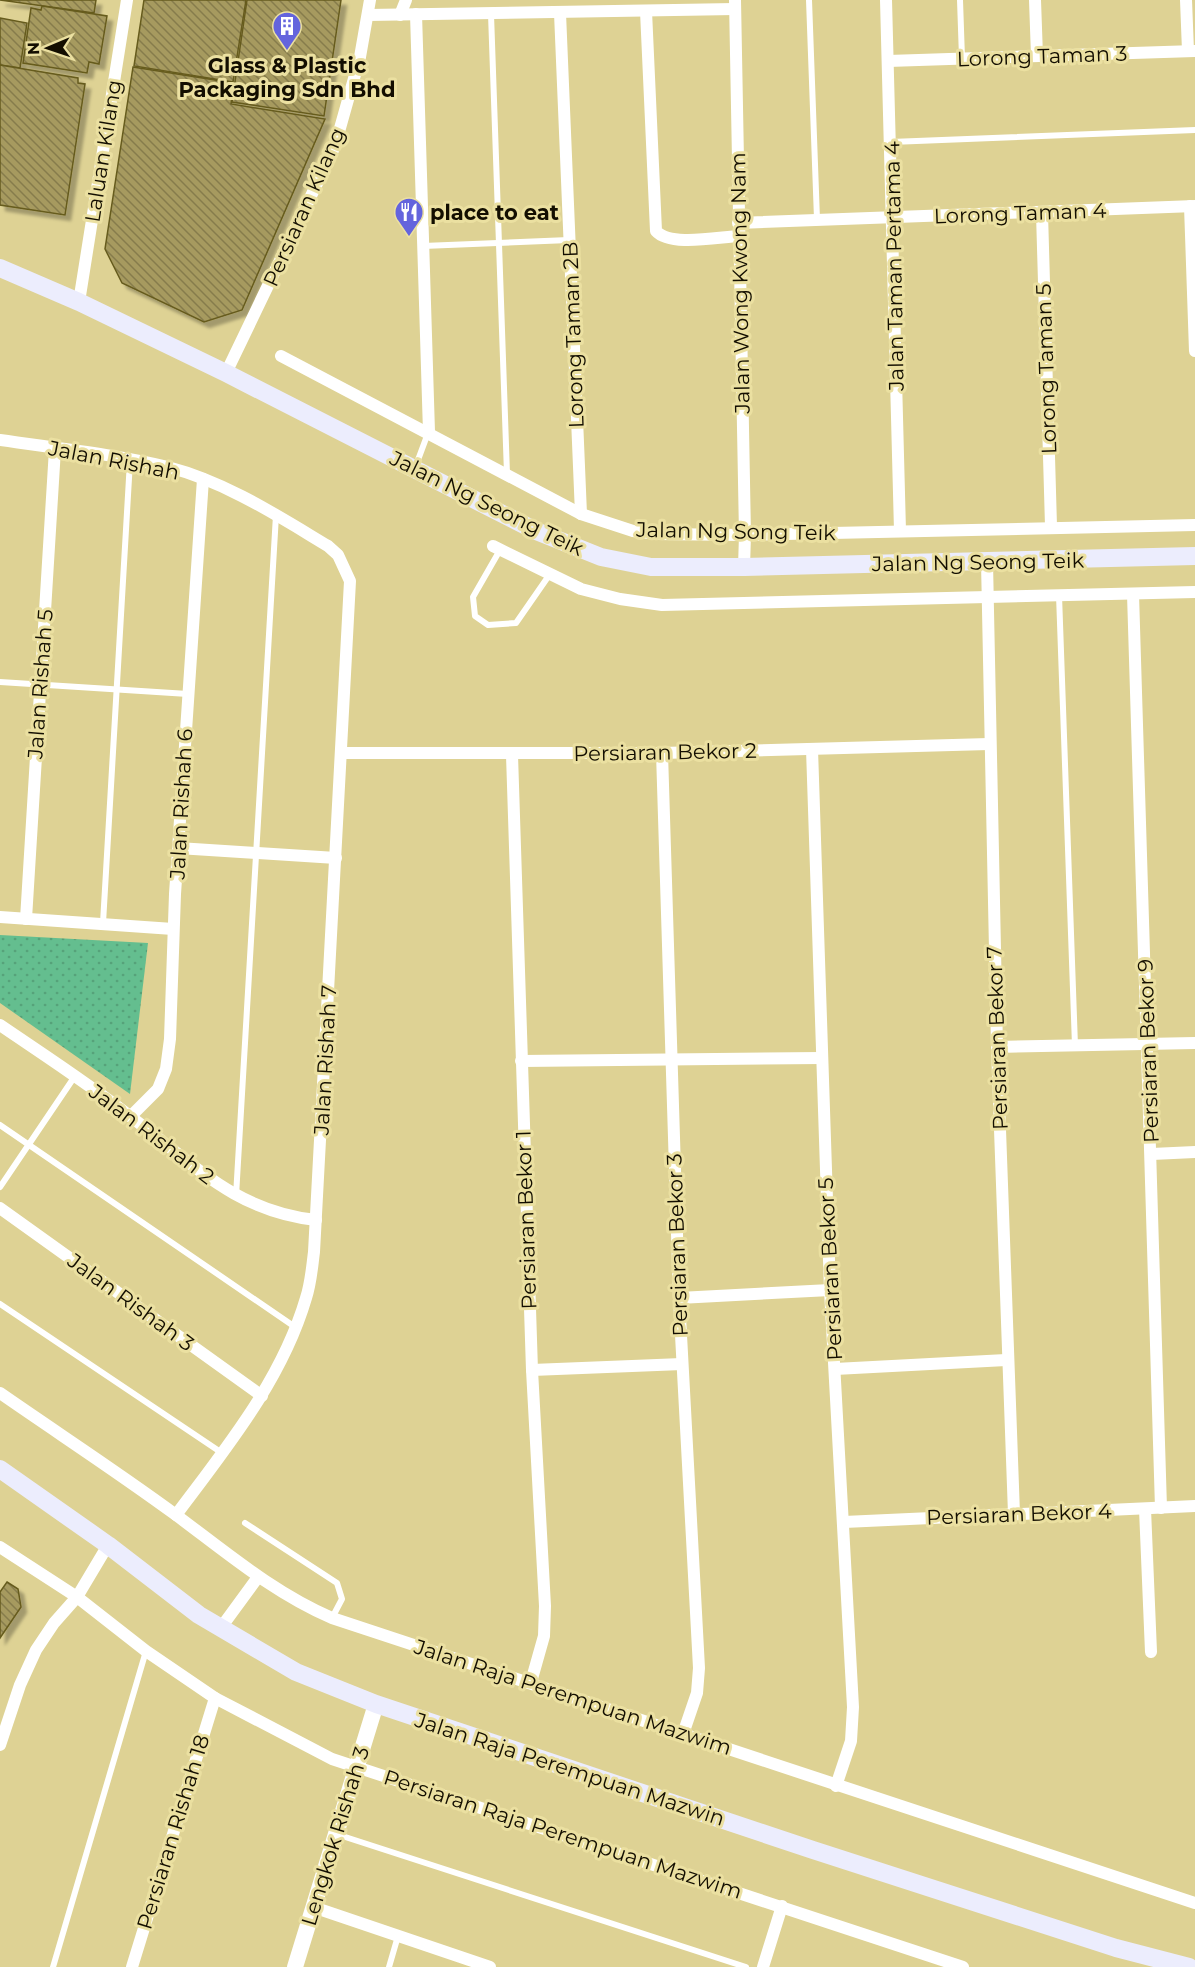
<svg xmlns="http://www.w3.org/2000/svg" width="1195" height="1967" viewBox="0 0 1195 1967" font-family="Montserrat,sans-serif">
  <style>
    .park { fill: url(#park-dots) }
    .building { fill: url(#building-back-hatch); stroke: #665b1e; stroke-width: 1.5; filter: url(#shadow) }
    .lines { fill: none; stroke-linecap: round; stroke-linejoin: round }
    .service { stroke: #fff; stroke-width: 6 }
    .minor { stroke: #fff; stroke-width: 12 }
    .tertiary { stroke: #fff; stroke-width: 16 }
    .secondary { stroke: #ecedfd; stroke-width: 18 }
    .labels { text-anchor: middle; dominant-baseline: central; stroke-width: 6; stroke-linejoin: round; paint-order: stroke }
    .street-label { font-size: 21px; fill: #130e00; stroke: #ebe0a1 }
    .poi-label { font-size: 21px; font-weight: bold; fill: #130e00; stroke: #ebe0a1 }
  </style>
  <defs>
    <pattern id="park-dots" width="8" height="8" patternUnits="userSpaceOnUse" patternTransform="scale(1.5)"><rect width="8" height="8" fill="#64be8f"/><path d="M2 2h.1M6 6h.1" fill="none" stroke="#56a27a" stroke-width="1.8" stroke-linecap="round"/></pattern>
    <pattern id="building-back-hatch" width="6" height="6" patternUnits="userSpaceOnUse" patternTransform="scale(1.5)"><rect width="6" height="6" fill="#a69a5e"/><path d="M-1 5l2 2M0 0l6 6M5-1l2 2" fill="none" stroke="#867c4b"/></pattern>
    <filter id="shadow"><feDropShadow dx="5.5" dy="5.5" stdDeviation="1.5" flood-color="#0004"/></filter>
  </defs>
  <rect width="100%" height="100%" fill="#ded294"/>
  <!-- park -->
  <path class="park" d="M0 935 148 943 130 1094 0 1003Z"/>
  <!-- building -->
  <g class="building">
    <path d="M0 0H96L94 13Z"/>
    <path d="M144 0H246L233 82 134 66Z"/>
    <path d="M247 0H341L324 116 232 102Z"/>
    <path d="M42 6 107 16 99 64 89 62 87 73 23 63 31 8 41 10Z"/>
    <path d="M0 18 27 23 20 68 0 65Z"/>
    <path d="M0 65 78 78V83L85 84 65 215 0 205Z"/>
    <path d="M133 67 234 83 231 104 325 119 242 310 204 322 122 283 105 249Z"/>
    <path d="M7 1582 18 1589 21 1607 0 1638V1592Z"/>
  </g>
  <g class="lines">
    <!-- service -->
    <g class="service">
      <path d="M809 0 817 219"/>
      <path d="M960 0 962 58"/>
      <path d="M491 14 507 474"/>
      <path d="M891 142 1195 130"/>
      <path d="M423 246 569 240"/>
      <path d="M415 468 428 433"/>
      <path d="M500 550 473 597 475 616 488 625 516 623 550 574"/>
      <path d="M1059 595 1075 1046"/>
      <path d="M0 682 188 694"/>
      <path d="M103 923 130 461"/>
      <path d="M0 1125 295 1327"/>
      <path d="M0 1187 75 1076"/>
      <path d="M236 1196 276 515"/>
      <path d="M0 1304 222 1453"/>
      <path d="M245 1523 337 1583 342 1599 332 1618"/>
      <path d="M336 1834 746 1967"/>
      <path d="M53 1967 146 1651"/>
      <path d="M389 1967 398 1936"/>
    </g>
    <!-- minor -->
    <g class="minor">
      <path d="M735 0 745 535 744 567"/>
      <path d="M886 0 900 531"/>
      <path d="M1035 0 1037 56"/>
      <path d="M1186 0 1188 51"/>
      <path d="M646 11 656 231C670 247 718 237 739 236"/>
      <path d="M560 13 581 514"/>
      <path d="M416 14 429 432"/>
      <path d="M368 15 735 9"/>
      <path d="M400 15 406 0"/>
      <path d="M888 61 1195 51"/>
      <path d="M1190 206 1195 351"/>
      <path d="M1042 213 1051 526"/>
      <path d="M738 223 1195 206"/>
      <path d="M79 302 127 0"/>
      <path d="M281 356 581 514 633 531 657 534 745 535 1195 525"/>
      <path d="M226 373 335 146 360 57 370 0"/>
      <path d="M0 440C55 448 114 454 168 467 226 482 278 516 328 546L338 555 350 581 314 1252C312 1267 311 1283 306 1298 282 1380 226 1448 176 1515"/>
      <path d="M493 546 581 589 620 599 662 605 1195 592"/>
      <path d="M987 562 997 1047 1014 1514"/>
      <path d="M1133 594 1161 1508"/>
      <path d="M812 749 830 1290 853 1707 851 1741 836 1786"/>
      <path d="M341 753H662L989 744"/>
      <path d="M662 753 679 1298 699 1668 697 1693 683 1734"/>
      <path d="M512 755 532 1370 545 1606 544 1636 531 1682"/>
      <path d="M178 848 336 858"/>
      <path d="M0 917 173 929"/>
      <path d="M26 919 55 449"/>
      <path d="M0 1025C44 1055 89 1084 131 1117 193 1163 234 1211 316 1220"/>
      <path d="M997 1047 1195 1043"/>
      <path d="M521 1061 822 1058"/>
      <path d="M131 1116 158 1089 166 1069 170 1039 175 894 203 479"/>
      <path d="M1152 1154 1195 1152"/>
      <path d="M0 1208 262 1396"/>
      <path d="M679 1298 830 1290"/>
      <path d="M835 1369 1006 1360"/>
      <path d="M532 1370 682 1364"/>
      <path d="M0 1393C59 1434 119 1473 176 1515 227 1553 274 1593 332 1618L1195 1903"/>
      <path d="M1145 1509 1151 1652"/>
      <path d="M844 1522 1195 1506"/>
      <path d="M0 1547 77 1597 146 1651 215 1698 332 1759 963 1967"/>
      <path d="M220 1629 258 1577"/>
      <path d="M0 1745 20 1685 36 1650 54 1623 77 1597 108 1545"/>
      <path d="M313 1907 490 1967"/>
      <path d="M132 1967 215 1698"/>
      <path d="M763 1967 782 1906"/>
    </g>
    <!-- tertiary -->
    <path class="tertiary" d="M295 1967 376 1704"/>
    <!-- secondary -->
    <g class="secondary">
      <path d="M0 268 79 302 226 373 536 531 601 557 651 567H744L1195 556"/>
      <path d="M0 1469 108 1545 199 1615 296 1672 376 1704 813 1850 1116 1948 1189 1967"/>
    </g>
  </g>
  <!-- icons -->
  <defs>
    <g id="building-pin" transform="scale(1.5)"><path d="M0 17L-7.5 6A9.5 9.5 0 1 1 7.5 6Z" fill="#6464dd" stroke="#ebe0a1"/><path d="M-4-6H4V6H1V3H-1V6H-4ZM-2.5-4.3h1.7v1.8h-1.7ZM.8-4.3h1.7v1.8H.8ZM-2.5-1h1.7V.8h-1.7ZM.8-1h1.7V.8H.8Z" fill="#fff"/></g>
    <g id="restaurant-pin" transform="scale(1.5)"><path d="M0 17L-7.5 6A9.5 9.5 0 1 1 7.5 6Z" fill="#6464dd" stroke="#ebe0a1"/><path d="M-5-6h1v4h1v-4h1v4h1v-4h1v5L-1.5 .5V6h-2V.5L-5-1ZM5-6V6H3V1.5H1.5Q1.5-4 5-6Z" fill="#fff"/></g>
  </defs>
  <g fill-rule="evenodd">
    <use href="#building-pin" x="287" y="26"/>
    <use href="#restaurant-pin" x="409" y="212"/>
  </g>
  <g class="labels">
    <!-- street labels -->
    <g class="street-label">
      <text transform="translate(1042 56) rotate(-2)">Lorong Taman 3</text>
      <text transform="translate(103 151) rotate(-81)">Laluan Kilang</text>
      <text transform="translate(304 207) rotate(-66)">Persiaran Kilang</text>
      <text transform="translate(1020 213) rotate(-2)">Lorong Taman 4</text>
      <text transform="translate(894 266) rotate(-91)">Jalan Taman Pertama 4</text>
      <text transform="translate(740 283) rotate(-91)">Jalan Wong Kwong Nam</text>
      <text transform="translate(573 335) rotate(-92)">Lorong Taman 2B</text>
      <text transform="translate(1046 369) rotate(-92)">Lorong Taman 5</text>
      <text transform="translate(114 460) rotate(11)">Jalan Rishah</text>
      <text transform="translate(487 503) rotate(26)">Jalan Ng Seong Teik</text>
      <text transform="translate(736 531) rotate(1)">Jalan Ng Song Teik</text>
      <text transform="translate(978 562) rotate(-1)">Jalan Ng Seong Teik</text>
      <text transform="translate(40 684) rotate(-86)">Jalan Rishah 5</text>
      <text transform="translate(665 752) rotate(-1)">Persiaran Bekor 2</text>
      <text transform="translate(181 804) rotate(-87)">Jalan Rishah 6</text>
      <text transform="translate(997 1038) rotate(-92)">Persiaran Bekor 7</text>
      <text transform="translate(1148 1051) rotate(-92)">Persiaran Bekor 9</text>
      <text transform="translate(325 1060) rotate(-87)">Jalan Rishah 7</text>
      <text transform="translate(152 1134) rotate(37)">Jalan Rishah 2</text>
      <text transform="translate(526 1220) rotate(-92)">Persiaran Bekor 1</text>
      <text transform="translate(677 1245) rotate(-92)">Persiaran Bekor 3</text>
      <text transform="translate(830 1269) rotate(-93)">Persiaran Bekor 5</text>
      <text transform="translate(131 1302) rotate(36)">Jalan Rishah 3</text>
      <text transform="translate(1019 1514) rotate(-2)">Persiaran Bekor 4</text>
      <text transform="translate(573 1697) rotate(18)">Jalan Raja Perempuan Mazwim</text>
      <text transform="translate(570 1769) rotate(18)">Jalan Raja Perempuan Mazwin</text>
      <text transform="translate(173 1832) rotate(-73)">Persiaran Rishah 18</text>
      <text transform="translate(563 1834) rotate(18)">Persiaran Raja Perempuan Mazwim</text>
      <text transform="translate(335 1836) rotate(-73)">Lengkok Rishah 3</text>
    </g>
    <!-- poi labels -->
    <g class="poi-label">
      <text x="287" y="65">Glass &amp; Plastic<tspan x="287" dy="24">Packaging Sdn Bhd</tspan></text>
      <text x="430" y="212" text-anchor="start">place to eat</text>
    </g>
  </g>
  <!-- north arrow -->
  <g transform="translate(48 48) rotate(268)" stroke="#ebe0a1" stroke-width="4.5" paint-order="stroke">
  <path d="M0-4.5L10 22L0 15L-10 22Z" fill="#130e00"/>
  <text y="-9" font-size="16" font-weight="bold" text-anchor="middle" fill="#130e00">N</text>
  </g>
</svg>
